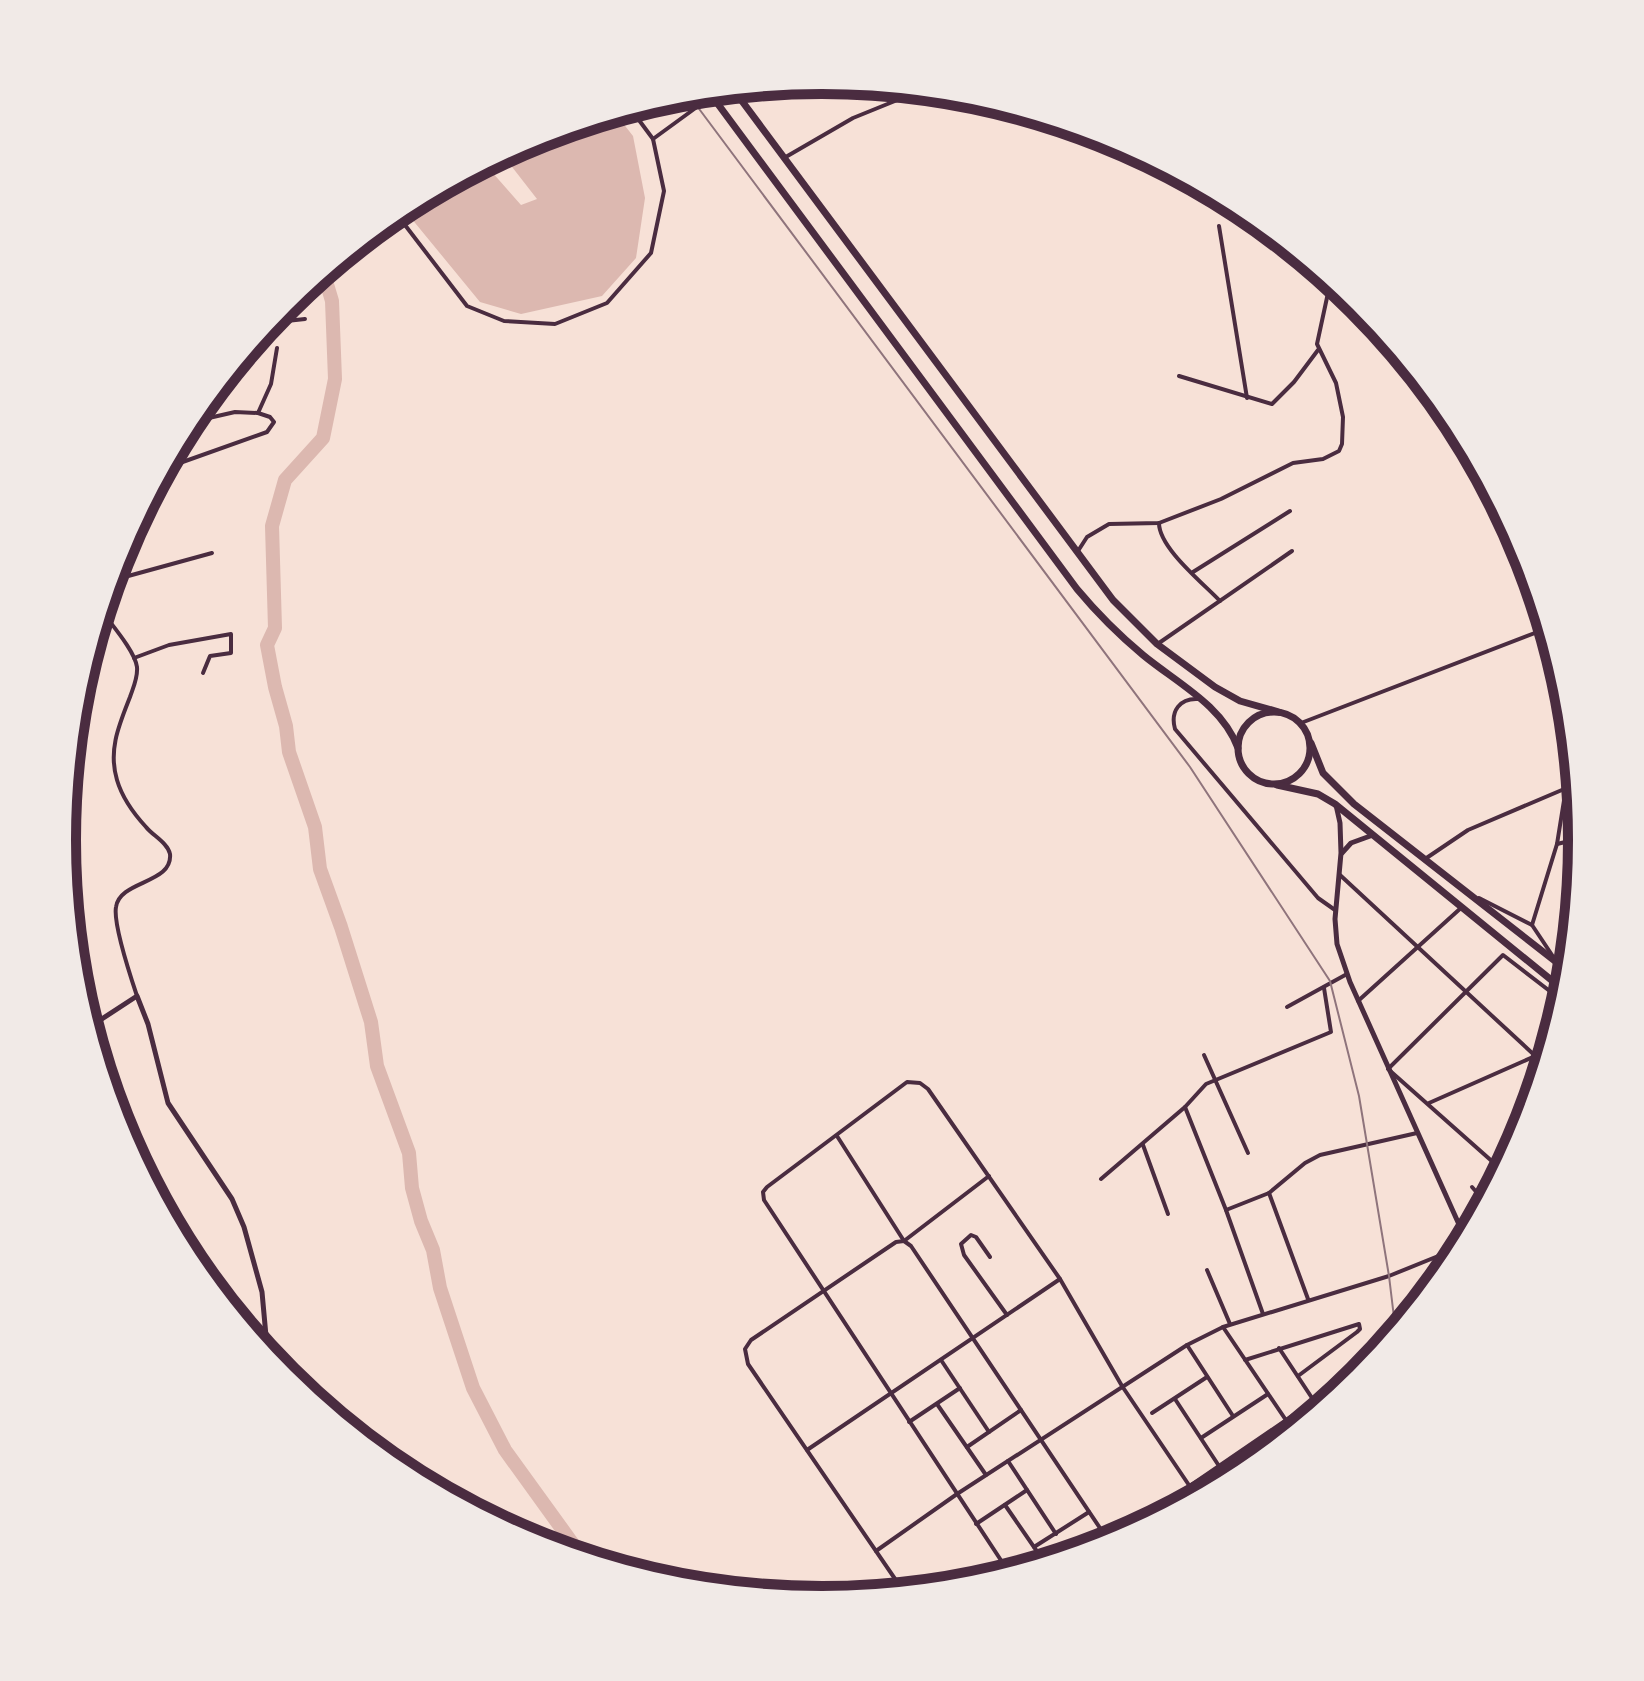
<svg xmlns="http://www.w3.org/2000/svg" width="1644" height="1681" viewBox="0 0 1644 1681" font-family="Rubik,sans-serif">
  <style>
    .water { fill: #dcb8b0 }
    .lines { fill: none; stroke-linecap: round; stroke-linejoin: round }
    .river { stroke: #dcb8b0; stroke-width: 14 }
    .minor { stroke: #4a2c40; stroke-width: 4 }
    .tertiary { stroke: #4a2c40; stroke-width: 5 }
    .trunk { stroke: #4a2c40; stroke-width: 7 }
    .rail { stroke: #8f747c; stroke-width: 2 }
    .rim { fill: none; stroke: #4a2c40; stroke-width: 10 }
  </style>
  <rect width="100%" height="100%" fill="#f7e1d7"/>
  <!-- water -->
  <path class="water" d="M615 113 633 136 645 198 636 258 602 296 521 314 480 302 402 207 484 163 521 205 537 199 502 154 532 138Z"/>
  <g class="lines">
    <!-- river -->
    <path class="river" d="M323 271 332 301 335 379 323 438 285 480 272 526 275 628 267 645 275 687 286 726 289 752 315 827 320 869 341 927 371 1022 377 1066 409 1153 412 1188 421 1221 433 1250 440 1288 473 1388 505 1450 583 1558"/>
    <!-- minor -->
    <g class="minor">
      <path d="M740 99 768 86"/>
      <path d="M653 139 712 96"/>
      <path d="M784 158 853 118 922 90"/>
      <path d="M395 212 467 306 504 321 555 324 607 303 651 253 664 191 653 139 630 108"/>
      <path d="M1219 226 1247 398"/>
      <path d="M268 323 305 319"/>
      <path d="M1179 376 1272 404 1294 382 1318 350"/>
      <path d="M187 423 235 412 258 413 271 384 277 348"/>
      <path d="M163 469 267 432 274 422 270 417 258 413"/>
      <path d="M1159 523C1159 548 1203 583 1220 601"/>
      <path d="M1078 551 1087 537 1109 524 1159 523 1221 499 1293 463 1323 459 1339 451 1342 444 1343 417 1336 383 1317 344 1331 279"/>
      <path d="M1193 572 1290 511"/>
      <path d="M110 581 212 553"/>
      <path d="M101 610C111 624 135 651 137 667 138 678 133 688 130 697 119 725 108 750 117 780 122 797 134 814 146 827 152 835 168 843 170 854 173 884 120 880 116 907 113 923 131 978 137 996"/>
      <path d="M1159 643 1292 551"/>
      <path d="M134 658 169 645 231 634V653L210 656 203 673"/>
      <path d="M1198 699C1180 698 1170 711 1175 729L1318 898 1335 910"/>
      <path d="M1301 723 1548 628"/>
      <path d="M1557 844 1582 838"/>
      <path d="M1425 859 1468 830 1576 784"/>
      <path d="M1340 875 1544 1064"/>
      <path d="M1479 898 1532 925 1554 958"/>
      <path d="M1532 925 1557 844 1566 788"/>
      <path d="M1358 1001 1462 907"/>
      <path d="M1287 1007 1347 974"/>
      <path d="M1204 1055 1248 1153"/>
      <path d="M1429 1103 1549 1050"/>
      <path d="M1185 1107 1226 1210 1263 1314"/>
      <path d="M837 1136 904 1241 911 1246 1110 1543"/>
      <path d="M1143 1145 1168 1214"/>
      <path d="M1503 1171 1388 1069 1503 955 1564 1002"/>
      <path d="M1101 1179 1185 1107 1206 1084 1331 1032 1324 988"/>
      <path d="M1472 1187 1486 1203"/>
      <path d="M1269 1193 1308 1299"/>
      <path d="M1226 1210 1269 1193 1305 1163 1320 1155 1417 1133"/>
      <path d="M990 1257 976 1237 971 1235 961 1244 964 1255 1007 1315"/>
      <path d="M1207 1270 1230 1324"/>
      <path d="M1223 1327 1294 1432"/>
      <path d="M1187 1345 1233 1416"/>
      <path d="M1279 1348 1314 1401"/>
      <path d="M941 1360 989 1432"/>
      <path d="M1245 1360 1359 1324 1360 1329 1357 1332 1298 1376"/>
      <path d="M1175 1399 1219 1466"/>
      <path d="M937 1404 986 1475"/>
      <path d="M1152 1413 1207 1377"/>
      <path d="M909 1422 960 1388"/>
      <path d="M1201 1438 1268 1394"/>
      <path d="M967 1447 1021 1410"/>
      <path d="M807 1450 1060 1279"/>
      <path d="M1008 1461 1056 1534"/>
      <path d="M1005 1505 1045 1563"/>
      <path d="M976 1524 1027 1490"/>
      <path d="M1102 1546 1314 1401 1365 1371"/>
      <path d="M1034 1547 1089 1512"/>
      <path d="M876 1551 957 1494 1187 1345 1223 1327 1389 1276 1463 1246"/>
      <path d="M1010 1574 764 1200 763 1192 767 1187 907 1082 920 1083 928 1089 1060 1279 1122 1386 1197 1497"/>
      <path d="M904 1592 748 1364 745 1349 751 1340 896 1242 904 1241 989 1176"/>
    </g>
    <!-- tertiary -->
    <g class="tertiary">
      <path d="M1336 805 1340 823 1341 853 1335 919 1337 944 1350 982 1466 1240"/>
      <path d="M1342 853 1351 843 1373 835"/>
      <path d="M88 1028 137 996 148 1024 168 1103 232 1199 244 1227 262 1292 268 1358"/>
    </g>
    <!-- trunk -->
    <g class="trunk">
      <path d="M733 89 1113 600 1157 644 1215 687 1240 701 1279 712"/>
      <path d="M709 92 1077 589C1097 613 1119 635 1143 655 1177 683 1222 705 1238 748"/>
      <circle cx="1274" cy="748" r="36"/>
      <path d="M1311 743 1323 773 1354 804 1569 972"/>
      <path d="M1277 785 1318 794 1335 804 1566 992"/>
    </g>
    <!-- rail -->
    <path class="rail" d="M688 94 1190 767 1330 981 1359 1096 1389 1276 1396 1334"/>
  </g>
  <!-- crop -->
  <path d="M0 0H1644V1681H0ZM76 840a746 746 0 1 1 1492 0a746 746 0 1 1-1492 0Z" fill="#f1eae7" fill-rule="evenodd"/>
  <path class="rim" d="M76 840a746 746 0 1 1 1492 0a746 746 0 1 1-1492 0Z"/>
</svg>
